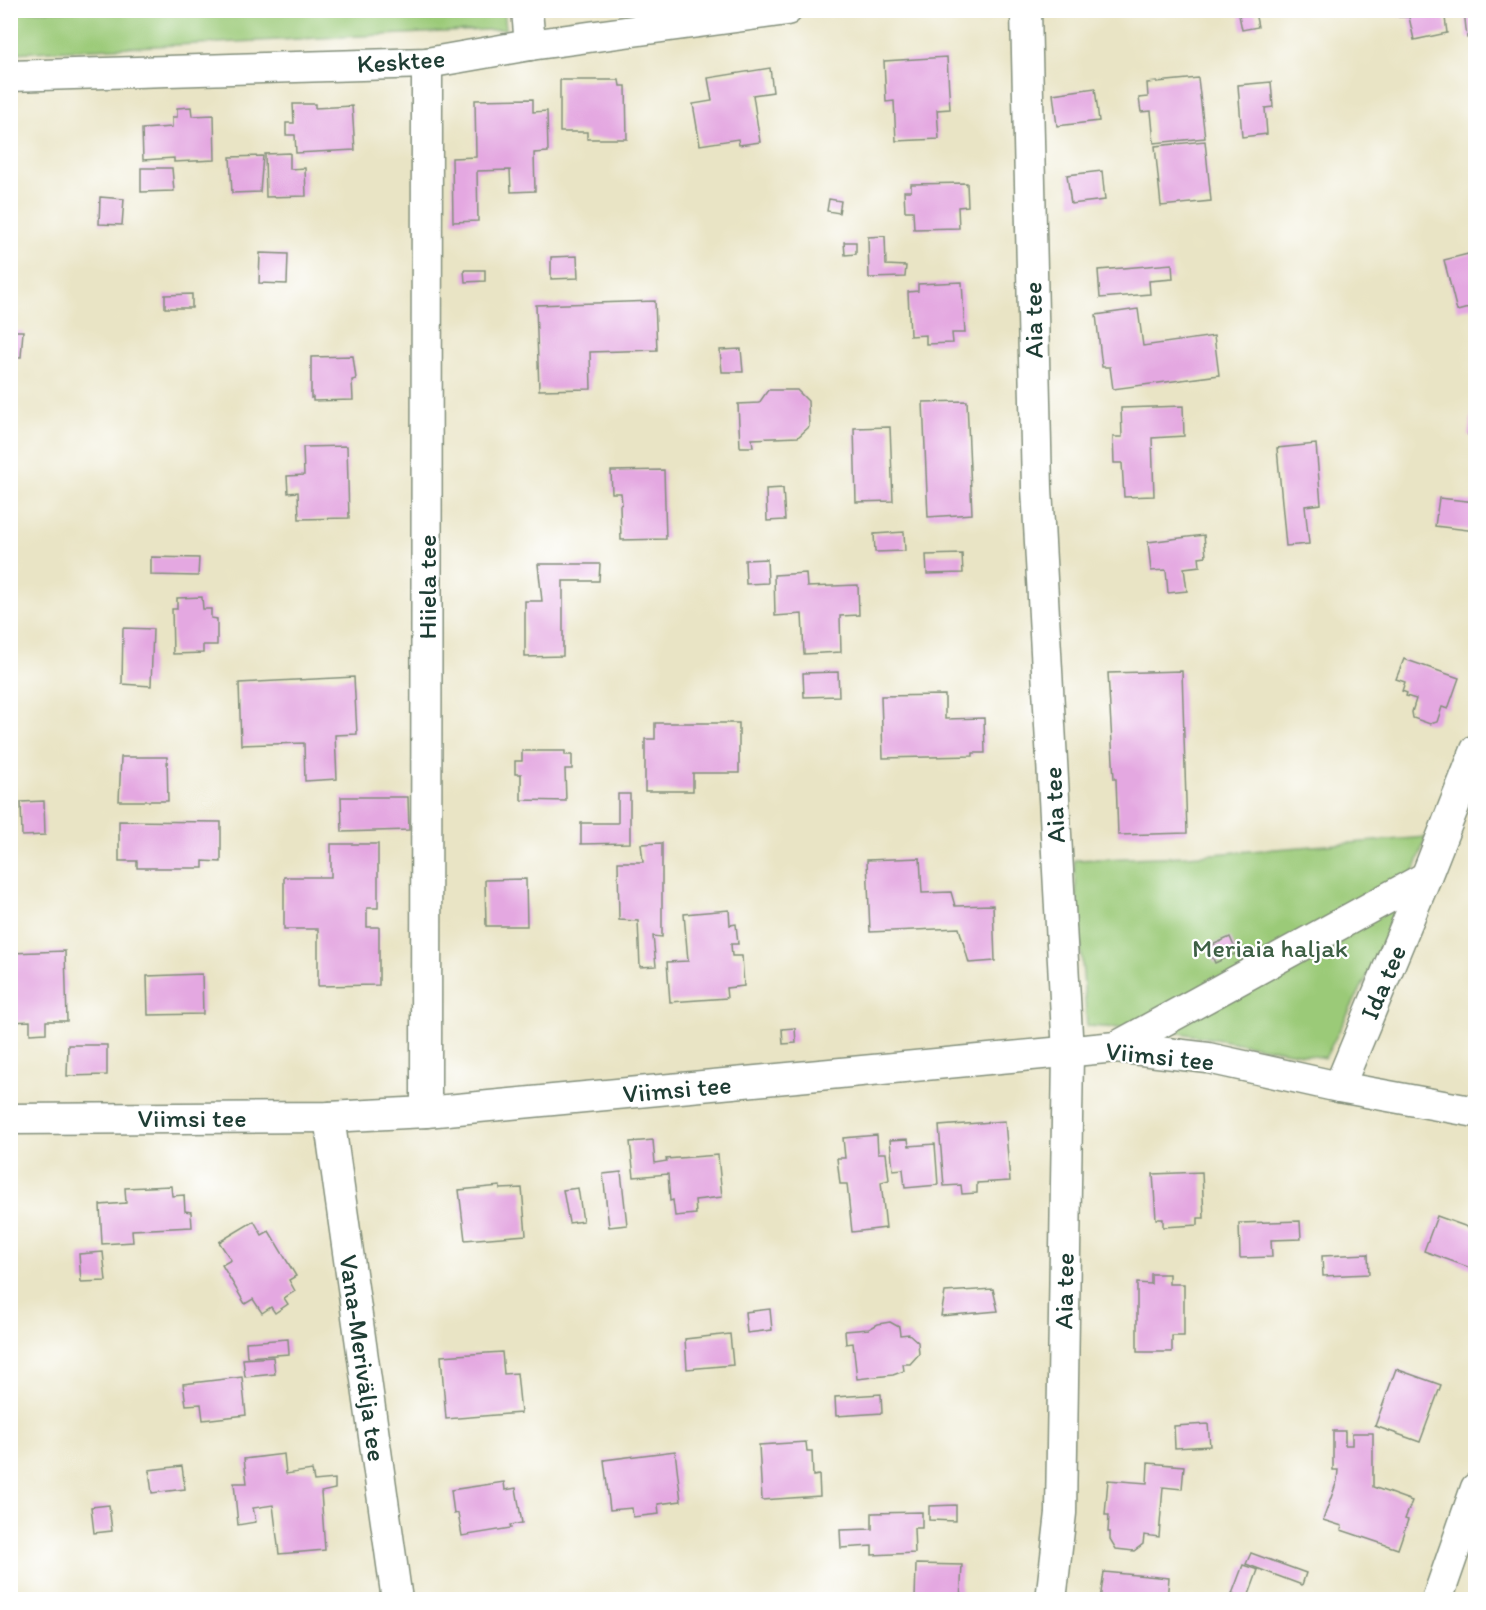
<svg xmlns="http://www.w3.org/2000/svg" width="1486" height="1610" viewBox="0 0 1486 1610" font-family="Itim,sans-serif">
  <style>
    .green { fill: #9bca78; stroke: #5d8456; stroke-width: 1.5 }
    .building { fill: #e4a8e1 }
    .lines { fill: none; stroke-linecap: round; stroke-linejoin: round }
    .minor-casing { stroke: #84907c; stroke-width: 33 }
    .minor { stroke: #fff; stroke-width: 30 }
    .labels { text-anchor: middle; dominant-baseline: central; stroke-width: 4.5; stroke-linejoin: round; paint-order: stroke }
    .street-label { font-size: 26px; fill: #1f3d34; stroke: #fff }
    .park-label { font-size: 26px; fill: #3e6045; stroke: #fff }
  </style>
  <rect width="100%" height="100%" fill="#fff"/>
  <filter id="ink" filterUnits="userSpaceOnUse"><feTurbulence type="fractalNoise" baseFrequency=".0167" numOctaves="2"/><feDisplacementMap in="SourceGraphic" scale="12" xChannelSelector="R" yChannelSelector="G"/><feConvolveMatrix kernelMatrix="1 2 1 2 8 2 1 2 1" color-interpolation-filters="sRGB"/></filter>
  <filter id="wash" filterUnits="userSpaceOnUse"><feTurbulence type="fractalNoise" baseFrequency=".008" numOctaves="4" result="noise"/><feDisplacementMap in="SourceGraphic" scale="24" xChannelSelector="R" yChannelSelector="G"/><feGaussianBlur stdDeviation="1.35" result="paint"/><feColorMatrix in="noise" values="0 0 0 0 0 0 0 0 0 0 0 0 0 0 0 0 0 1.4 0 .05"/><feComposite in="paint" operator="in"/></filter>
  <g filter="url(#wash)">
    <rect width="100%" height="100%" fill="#e9e4c5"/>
    <!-- green -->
    <g class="green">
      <path d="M504 10 506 29 11 53V11Z"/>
      <path d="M1426 837 1401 911 1325 1058 1168 1031 1087 1026 1074 860 1187 856Z"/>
    </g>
    <g id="blocks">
      <!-- building -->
      <g class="building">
        <path d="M1397 10H1444L1447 33 1414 40 1409 17H1399Z"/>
        <path d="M1464 10H1476V37L1467 38Z"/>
        <path d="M1255 12 1258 27 1242 30 1239 15Z"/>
        <path d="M947 57 950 109 937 110 939 139 896 141 894 101 886 102 884 61Z"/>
        <path d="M770 68 773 92 753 95 760 142 739 145 738 139 700 145 693 104 712 101 708 78Z"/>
        <path d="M1198 78 1205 138 1154 143 1151 111 1141 112 1139 98 1148 97 1147 83Z"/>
        <path d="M560 80H619L620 86H626L627 139H587V132H560Z"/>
        <path d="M1271 82 1273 107 1265 108 1267 134 1242 137 1238 85Z"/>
        <path d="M1095 88 1099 121 1057 126 1053 94Z"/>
        <path d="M533 99V112L547 111 548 152 534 153 535 191 511 192 510 170 477 171 478 221 453 222 452 158 476 157 475 100Z"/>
        <path d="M293 104H315V108L352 106 355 150 296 153 295 135H286V123H294Z"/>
        <path d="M191 107 192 116 214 115 215 160 174 162V158L143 160 142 129 172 127V117H177V108Z"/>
        <path d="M1205 141 1211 201 1161 206 1155 146Z"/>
        <path d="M290 153V169L305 168 306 196 266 197 265 154Z"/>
        <path d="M263 156 260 192 232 193 230 157Z"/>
        <path d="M141 168H172L174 191 141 192Z"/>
        <path d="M1102 171 1105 200 1071 204 1067 175Z"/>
        <path d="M967 183 968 206 958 207 959 228 914 229 913 211H905L904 191H911V184Z"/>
        <path d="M100 197 124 199 122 225 99 224Z"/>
        <path d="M829 199 841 201 839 213 827 211Z"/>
        <path d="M885 236 886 265 906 266 905 277 869 278 868 237Z"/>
        <path d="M844 242H856V254L845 255Z"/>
        <path d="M1476 252V306L1457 311 1444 260Z"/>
        <path d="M260 253 288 254 287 284 259 283Z"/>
        <path d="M577 256 578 278 551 279V257Z"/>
        <path d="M1172 264 1173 279 1149 281 1150 294 1100 298 1098 270Z"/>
        <path d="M464 270H485V281L465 282Z"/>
        <path d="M962 282 965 333H952L953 343 926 344V335L910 336 908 292 918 291V284Z"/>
        <path d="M192 294V308H165V295Z"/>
        <path d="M655 301 657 350 590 352 591 389 539 390 536 305Z"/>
        <path d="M1138 309 1143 346 1214 336 1219 375 1113 389 1110 367H1102L1096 315Z"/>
        <path d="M10 331H23L21 357H10Z"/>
        <path d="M741 349 743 372H722L720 350Z"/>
        <path d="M353 356 356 379 352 380 353 400 313 401V397L311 398V357Z"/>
        <path d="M768 390H797L808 401 809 427 798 437 752 439 753 447H740L738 404 759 403Z"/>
        <path d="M967 401 972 514 928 517 923 402Z"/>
        <path d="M1474 403H1476V437L1468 435Z"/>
        <path d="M1183 406 1184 436 1152 438 1154 496 1124 497 1122 463H1114L1113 437H1122L1121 408Z"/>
        <path d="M890 427 893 501 856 502 854 428Z"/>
        <path d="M1316 444 1321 504 1305 506 1309 544 1286 546 1277 448Z"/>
        <path d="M347 446 349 518 299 519 298 492 288 493 287 476 304 475 303 447Z"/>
        <path d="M664 470 666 539 621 540 620 505 622 504 621 493H612L611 471Z"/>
        <path d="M783 488 785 520 767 521 766 489Z"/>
        <path d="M1439 498 1476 502V531L1435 526Z"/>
        <path d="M904 532 905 551 875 552 874 534Z"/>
        <path d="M1204 535 1206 556 1199 557 1200 566 1184 568 1187 591 1168 593 1166 570 1151 571 1148 542Z"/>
        <path d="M962 554 963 573 927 574 926 555Z"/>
        <path d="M151 557 199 558 198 576 151 575Z"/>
        <path d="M767 559 768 583 746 584 745 560Z"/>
        <path d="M538 564H600L599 581H563V656L525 657V601H542Z"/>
        <path d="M806 573 807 587 858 585 859 615 840 616 841 652 804 654 802 614 775 616 774 575Z"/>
        <path d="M202 597 203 609H211V618L217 619V645H203V653L173 654 172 609H177V598Z"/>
        <path d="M123 628 153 629 151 686 122 684Z"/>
        <path d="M1404 659 1459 678 1448 709 1442 707 1437 722 1430 724 1413 718 1412 712 1416 699 1406 696 1407 693 1402 691 1405 682 1396 679Z"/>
        <path d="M1182 671 1187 833 1118 835 1116 779H1114L1108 673Z"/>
        <path d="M838 672 839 696 804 697 803 673Z"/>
        <path d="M354 677 357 734 335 735 337 779 305 781 304 743 241 745 239 683Z"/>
        <path d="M945 695V719L984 718 985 753H973V756L883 758 881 696Z"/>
        <path d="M655 723H739V773H693V791H645V739H655Z"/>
        <path d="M522 751H565V755H572V769H565L566 801 521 800V774H515V761H522Z"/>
        <path d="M121 757H167L168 801H119Z"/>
        <path d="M618 794H630V843L581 844V823H618Z"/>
        <path d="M341 797H408L409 830 342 832Z"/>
        <path d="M44 801 45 835 22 836 21 802Z"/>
        <path d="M119 821 221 822V862L203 861V868H137V861H119Z"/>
        <path d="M662 843V937L653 936 656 966 640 967 638 921 619 920 618 862H643L641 844Z"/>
        <path d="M331 844H378V908H367V927H379V985L318 986V929H284V877H331Z"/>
        <path d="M920 858 922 893 951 892 955 906 993 905 995 961 969 963 959 928 870 932 867 860Z"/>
        <path d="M526 879 527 926H486L485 880Z"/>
        <path d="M729 910 730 925 736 924 738 944H731L732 956H742L744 986 726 988 727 998 670 1002 667 962 688 961 684 914Z"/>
        <path d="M1230 937 1237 953 1215 963 1208 947Z"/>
        <path d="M65 951 67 1021H46V1033L30 1034V1021L13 1022 11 953Z"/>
        <path d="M202 974 203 1014 148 1015 147 976Z"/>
        <path d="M795 1028 796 1043 783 1044 782 1029Z"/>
        <path d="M68 1045H107V1075L67 1076Z"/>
        <path d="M1005 1121 1010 1181 977 1183V1193L962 1194 961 1185 944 1186 939 1126Z"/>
        <path d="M877 1135 878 1153H886L889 1180 881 1182 886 1228 852 1232 847 1184H840L837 1158H845L843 1138Z"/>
        <path d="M908 1139 909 1146 935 1144 938 1185 905 1188 903 1169 893 1170 890 1140Z"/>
        <path d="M653 1140 655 1163 667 1161 666 1159 718 1155 722 1197 695 1200 696 1214 675 1216 673 1200 670 1201 668 1174 634 1177 630 1142Z"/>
        <path d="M621 1172 627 1225 609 1227 603 1174Z"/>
        <path d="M1202 1172 1204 1218H1198V1225L1163 1227V1219H1156L1153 1174Z"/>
        <path d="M171 1186 172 1196 184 1195 185 1211 191 1212 192 1227 132 1230 133 1242 102 1244 100 1205 126 1203 125 1188Z"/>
        <path d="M500 1186V1189L522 1188 526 1235 465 1240 459 1190Z"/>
        <path d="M578 1188 583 1221 569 1223 563 1190Z"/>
        <path d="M1437 1216 1476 1230V1270L1424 1251Z"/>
        <path d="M254 1221 262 1235 269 1231 296 1276 289 1280 295 1291 284 1298 288 1304 275 1313 271 1307 262 1313 253 1299 245 1304 222 1265 231 1260 219 1242Z"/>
        <path d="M1300 1221 1301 1239 1271 1240 1272 1257 1240 1258 1239 1223Z"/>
        <path d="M103 1252 106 1281 81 1282 79 1254Z"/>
        <path d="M1368 1254 1369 1274 1323 1276 1322 1256Z"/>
        <path d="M1151 1274H1169V1284H1184V1336H1172V1352H1137V1283L1151 1284Z"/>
        <path d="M993 1289 998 1311 941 1316 945 1292Z"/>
        <path d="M770 1309 772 1330 747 1333 745 1312Z"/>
        <path d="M890 1322 899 1327 900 1335 909 1334 918 1342 919 1354 910 1364H903L904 1371 893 1375 857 1379 853 1343 846 1344 845 1331 869 1329 878 1324Z"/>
        <path d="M730 1334 733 1365 687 1369 685 1339Z"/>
        <path d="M288 1339 289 1354 247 1357 246 1342Z"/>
        <path d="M502 1352 504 1374 517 1373 521 1413 446 1419 441 1356Z"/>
        <path d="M273 1357 275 1374 245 1377 243 1359Z"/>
        <path d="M1396 1369 1441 1385 1420 1442 1375 1426Z"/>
        <path d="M242 1377 246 1415 203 1420 201 1404 186 1405 183 1384Z"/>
        <path d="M881 1394 882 1413 836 1416 835 1397Z"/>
        <path d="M1208 1424 1210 1446 1175 1448 1174 1426Z"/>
        <path d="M1333 1431H1345V1445H1352V1433H1373V1487L1412 1501 1405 1519 1408 1520 1398 1549 1341 1530 1342 1526 1323 1520 1337 1481 1338 1470H1333Z"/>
        <path d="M806 1442 807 1451H812L813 1476 819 1475 820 1496 762 1500 759 1445Z"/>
        <path d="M675 1451 681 1501 658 1504 659 1514 633 1517 632 1508 610 1510 604 1460Z"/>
        <path d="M284 1454 286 1474 312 1470 314 1481 335 1479V1489L321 1492 325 1550 279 1554 273 1505 253 1508 256 1522 238 1525 234 1483H247L244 1459Z"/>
        <path d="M1148 1463 1184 1466 1182 1489 1163 1487 1159 1537 1144 1535 1143 1544 1134 1551 1116 1549 1110 1539V1532H1108L1109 1515H1105L1108 1480 1147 1483Z"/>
        <path d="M182 1466 185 1489 152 1493 149 1470Z"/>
        <path d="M504 1482 505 1490 516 1488 522 1523 510 1525 511 1528 462 1536 458 1513 454 1514 451 1490Z"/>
        <path d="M109 1505 112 1531 94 1533 91 1507Z"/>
        <path d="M956 1505V1521L929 1520V1506Z"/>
        <path d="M922 1512V1528H914L915 1553 872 1555V1546L841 1548 840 1530 872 1529V1513Z"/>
        <path d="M1251 1553 1306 1573 1302 1585 1246 1564Z"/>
        <path d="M916 1564 962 1565 960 1600H915Z"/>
        <path d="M1243 1565 1258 1570 1247 1600 1232 1594Z"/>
        <path d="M1104 1572 1169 1578 1167 1600H1100Z"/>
      </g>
    </g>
  </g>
  <g filter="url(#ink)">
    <use href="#blocks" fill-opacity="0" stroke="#84907c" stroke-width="1.5"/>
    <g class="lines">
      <!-- minor casing -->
      <g class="minor-casing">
        <g id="minor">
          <path d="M527 10 530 45"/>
          <path d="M1026 10 1037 488 1068 1053 1061 1513 1051 1600"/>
          <path d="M10 76 427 63 530 45 787 10"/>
          <path d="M1116 1047 1426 877"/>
          <path d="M1339 1087 1426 877 1476 750"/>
          <path d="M426 1112 427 63"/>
          <path d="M329 1117 397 1600"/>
          <path d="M10 1119 329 1117 426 1112 1116 1047 1208 1058 1339 1087 1476 1112"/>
          <path d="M1437 1600 1476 1488"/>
        </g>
      </g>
      <!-- minor -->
      <use href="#minor" class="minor"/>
    </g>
  </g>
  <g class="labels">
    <!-- street labels -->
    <g class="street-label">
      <text transform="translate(401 61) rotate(-4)">Kesktee</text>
      <text transform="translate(1033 320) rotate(-91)">Aia tee</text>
      <text transform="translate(427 587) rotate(-90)">Hiiela tee</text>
      <text transform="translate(1054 805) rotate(-93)">Aia tee</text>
      <text transform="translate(1383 982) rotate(-67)">Ida tee</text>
      <text transform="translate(1160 1056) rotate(6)">Viimsi tee</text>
      <text transform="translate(677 1089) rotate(-5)">Viimsi tee</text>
      <text x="192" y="1118">Viimsi tee</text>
      <text transform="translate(1064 1291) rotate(-89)">Aia tee</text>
      <text transform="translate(363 1358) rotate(82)">Vana-Merivälja tee</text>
    </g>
    <!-- park labels -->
    <g class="park-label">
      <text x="1270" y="948">Meriaia haljak</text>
    </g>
  </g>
  <!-- margin -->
  <rect width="1486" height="1610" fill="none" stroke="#fff" stroke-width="36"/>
</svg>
